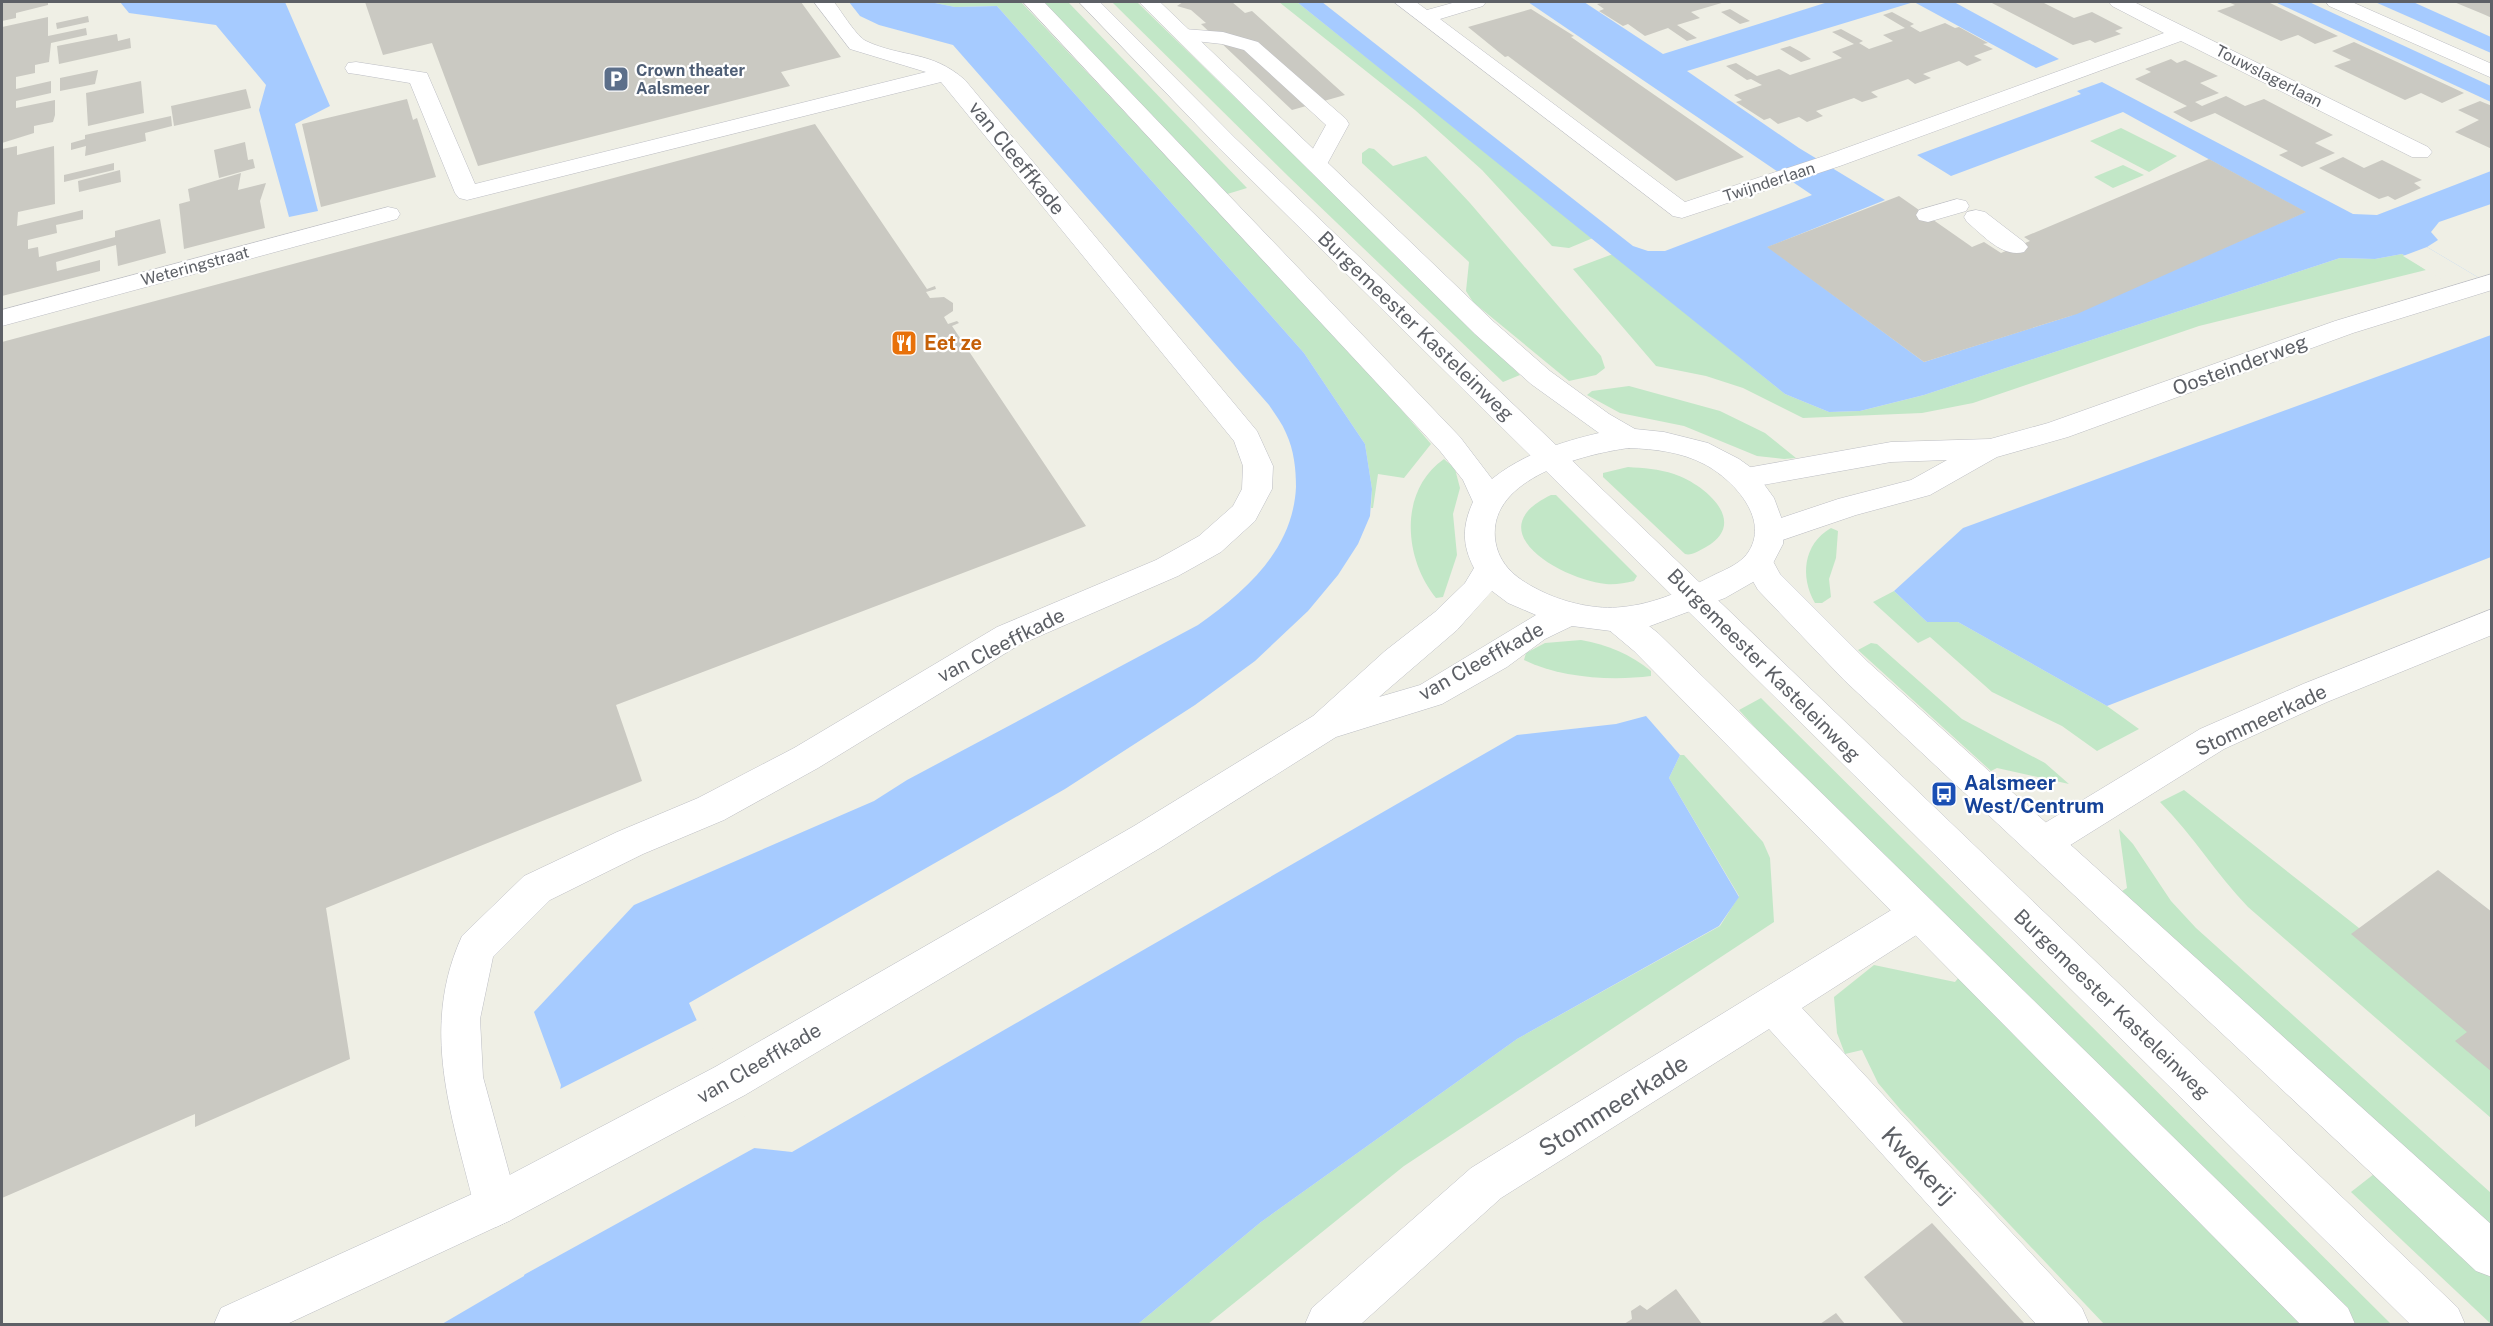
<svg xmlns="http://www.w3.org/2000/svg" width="2493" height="1326" viewBox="0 0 2493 1326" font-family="'Public Sans',sans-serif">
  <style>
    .green { fill: #c2e7c7 }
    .water { fill: #a6cbff }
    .pier { fill: #efefe5 }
    .building { fill: #cac9c2 }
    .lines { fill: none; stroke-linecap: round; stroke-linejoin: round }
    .service-casing { stroke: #bdbec4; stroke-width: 1 }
    .minor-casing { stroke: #bdbec4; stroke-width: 1 }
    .tertiary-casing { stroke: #bdbec4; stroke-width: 1 }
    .secondary-casing { stroke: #bbbdc3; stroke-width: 1 }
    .service { fill: #fff; fill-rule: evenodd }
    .minor { fill: #fff; fill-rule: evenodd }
    .tertiary { fill: #fff; fill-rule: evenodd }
    .secondary { fill: #fff; fill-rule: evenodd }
    .labels { text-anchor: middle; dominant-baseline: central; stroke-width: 4.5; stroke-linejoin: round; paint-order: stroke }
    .far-service-label { font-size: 16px; font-weight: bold; fill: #4e5e75; stroke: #fff; text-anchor: start }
    .far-street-label { font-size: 16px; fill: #5d6066; stroke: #fff }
    .street-label { font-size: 20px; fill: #5d6066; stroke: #fff }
    .food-label { font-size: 20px; font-weight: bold; fill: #c56008; stroke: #fff; text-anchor: start }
    .transit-label { font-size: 20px; font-weight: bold; fill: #164399; stroke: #fff; text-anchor: start }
    .near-street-label { font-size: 24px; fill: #5d6066; stroke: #fff }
  </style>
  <rect width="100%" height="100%" fill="#efefe5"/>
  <!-- green -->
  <g class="green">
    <path d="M930 2H1021L1367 370 1431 444 1404 478 1378 474 1373 508H1371L1372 489 1365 444 1304 353 997 6 955 7Z"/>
    <path d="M1043 2H1068L1247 188 1224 195Z"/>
    <path d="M1112 2H1137L1520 375 1503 382 1288 176Z"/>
    <path d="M1279 2H1297L1593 238 1569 248 1552 246 1482 170 1415 110Z"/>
    <path d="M2121 128 2177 156 2149 172 2090 141Z"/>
    <path d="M1369 148 1374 149 1393 166 1426 156 1470 203 1601 356 1605 368 1596 375 1569 381 1473 302 1466 291 1469 262 1362 163V153Z"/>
    <path d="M2123 165 2144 175 2113 188 2094 177Z"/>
    <path d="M1613 254 1785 394 1829 412 1860 411 1924 395 2340 258 2375 259 2402 254 2426 270 2199 326 1973 403 1922 413 1803 418 1743 388 1706 376 1656 366 1573 269Z"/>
    <path d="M1629 386 1720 411 1765 433 1796 458 1784 459 1757 456 1684 426 1620 413 1587 395 1592 391Z"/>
    <path d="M1444 459 1455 469 1460 488 1453 514 1457 555 1443 597 1436 598C1404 559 1398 491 1444 459Z"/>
    <path d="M1628 467C1643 468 1659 469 1674 474 1704 484 1750 522 1706 547 1699 551 1691 556 1685 554L1603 477V473Z"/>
    <path d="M1551 495H1556L1637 576 1634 581C1625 583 1615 585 1606 584 1563 580 1475 531 1551 495Z"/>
    <path d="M1831 528 1838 531 1836 558 1829 579 1831 597 1822 603H1815C1800 577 1803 544 1831 528Z"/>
    <path d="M1894 591 1927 622H1958L2107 706 2139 729 2097 751 2062 726 1992 692 1930 637 1918 643 1873 602Z"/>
    <path d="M1581 640C1608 645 1630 654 1651 671V676C1612 681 1560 678 1524 660L1526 653 1545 643Z"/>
    <path d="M1871 643 1877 644 1962 719 2045 763 2069 784 1997 768 1991 771 1858 650Z"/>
    <path d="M1761 698 2391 1324H2354L2213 1182 1841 822 1739 710Z"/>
    <path d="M1680 755H1684L1763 842 1770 858 1774 922 1404 1166 1208 1324H1138L1261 1222 1517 1039 1720 926 1739 896 1669 778Z"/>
    <path d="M2184 790 2491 1032V1118L2248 907C2216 874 2193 835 2160 802Z"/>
    <path d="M2119 829 2133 844 2171 901 2196 928 2491 1193V1231L2122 891 2127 888Z"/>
    <path d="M1874 965 1955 982 1960 976 2308 1324H2104L1900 1109 1878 1083 1862 1050 1845 1054 1837 1033 1834 997Z"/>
    <path d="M2374 1174 2491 1273V1324L2351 1192Z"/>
  </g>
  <!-- water -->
  <g class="water">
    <path d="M120 2H285L330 106 295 124 318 211 289 217 259 110 266 85 216 25 129 13Z"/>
    <path d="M849 2H930L955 7 997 6 1304 353 1365 444 1372 489 1370 516 1358 544 1338 575 1308 611 1255 661 1195 705 1065 789 689 1003 754 1148 792 1152 1517 735 1616 724 1646 716 1680 755 1669 778 1739 897 1719 926 1517 1039 1261 1222 1138 1324H442L524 1276 561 1085 534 1012 634 905 874 801 907 780 1198 625C1246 591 1293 550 1296 487 1296 469 1294 450 1286 433 1282 423 1275 414 1269 405L953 45 879 25 860 16Z"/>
    <path d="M1297 2H1322L1633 246 1648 251H1665L1812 195 1528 2H1584L1663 54 1828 2H1954L2059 59 2036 68 1914 2 1687 71 1799 148 1885 200 1768 247 1924 362 2070 316 2305 212 2123 112 1951 176 1917 155 2081 94 2077 91 2102 82 2353 214 2377 215 2491 171V204L2439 222 2431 232 2438 240 2427 247 2491 285V306L2402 254 2375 259 2340 258 1924 395 1860 411 1829 412 1785 394Z"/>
    <path d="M2275 2H2309L2491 86V102Z"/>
    <path d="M2375 2H2413L2491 37V53Z"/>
    <path d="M2491 335V557L2107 706 1958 622H1927L1894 591 1963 528Z"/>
  </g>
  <!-- pier -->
  <g class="pier">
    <path d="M2427 247 2491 285V309L2403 256Z"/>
    <path d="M699 1019 758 1146 520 1277 542 1175 556 1091Z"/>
  </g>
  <!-- building -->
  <g class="building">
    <path d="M2 2H48V5L16 13V18L2 21Z"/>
    <path d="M365 2H801L841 57 781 72 790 86 478 166 432 43 383 55Z"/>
    <path d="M1183 2H1232L1245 13 1252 11 1345 95 1292 110 1201 24 1206 23 1191 10 1177 6Z"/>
    <path d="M1606 2H1725L1691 12 1700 18 1677 25 1697 38 1687 41 1668 28 1645 36 1628 24 1623 26 1599 11 1604 9 1597 4Z"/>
    <path d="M1990 2H2042L2074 18 2092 12 2123 28 2115 31 2121 34 2095 43 2090 40 2073 45Z"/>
    <path d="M2228 2H2268L2338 36 2315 44 2298 35 2281 41 2217 11 2235 5Z"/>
    <path d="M2454 2H2492V18L2483 14Z"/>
    <path d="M1531 9 1574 36 1571 37 1744 157 1676 181 1508 56 1505 57 1468 27Z"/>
    <path d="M1730 9 1750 21 1740 24 1721 12Z"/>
    <path d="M1892 12 1914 24 1910 26 1920 32 1945 23 1955 28 1959 27 1988 43 1983 44 1993 49 1974 56 1982 60 1967 66 1959 61 1923 74 1931 78 1915 84 1908 79 1871 92 1878 97 1862 102 1854 98 1816 111 1823 116 1807 122 1799 117 1778 124 1770 118 1764 120 1736 102 1742 100 1734 95 1762 85 1751 79 1747 80 1726 66 1736 63 1757 76 1779 69 1790 75 1842 58 1832 52 1854 44 1832 32 1841 29 1863 41 1859 43 1869 49 1893 41 1883 35 1905 28 1883 15Z"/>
    <path d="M88 16 89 22 57 29 56 23Z"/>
    <path d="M48 17V36L86 28 87 35 51 43 49 62 35 65V73L16 77V89L51 81V93L16 101V108L55 100V115L53 122 34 126V133L2 143V27Z"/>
    <path d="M117 34 118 41 130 38 131 48 59 64 57 46Z"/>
    <path d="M2354 42 2408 67 2464 93 2442 103 2421 93 2405 100 2334 66 2351 60 2332 51Z"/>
    <path d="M1790 46 1801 52 1811 59 1801 62 1780 49Z"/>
    <path d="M2171 59 2177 63 2185 60 2218 76 2200 83 2219 93 2195 102 2202 106 2226 96 2245 106 2264 99 2333 135 2315 143 2335 153 2302 167 2279 155 2288 151 2215 113 2191 122 2173 112 2187 106 2135 79 2151 72 2145 69Z"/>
    <path d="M98 70 95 84 60 91V78Z"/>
    <path d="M141 81 144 113 88 126 86 93Z"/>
    <path d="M246 89 251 108 174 126 171 106Z"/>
    <path d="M407 99 413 120 417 118 436 177 321 207 302 124Z"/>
    <path d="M2480 101 2492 106V149L2455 132 2479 120 2458 110Z"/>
    <path d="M171 116 172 126 145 133 146 141 85 156 86 146 71 150V143L85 139V135Z"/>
    <path d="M815 124 927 289 935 286 936 289 926 292 930 298 944 297 953 303V311L944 317 948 324 957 321 959 323 952 326 1086 526 616 705 642 781 326 908 350 1059 195 1127V1114L2 1198V342Z"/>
    <path d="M245 142 248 160 253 159 255 168 219 178 214 150Z"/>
    <path d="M17 146V155L54 146 55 204 18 212 17 226 83 210V219L56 225 57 233 28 240V249L38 247 39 257 115 237V231L160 219 166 253 118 266 116 245 56 262 57 271 100 260V271L2 296V149Z"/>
    <path d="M2343 157 2364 168 2382 160 2422 180 2414 183 2421 188 2395 200 2388 196 2379 199 2319 168Z"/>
    <path d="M2209 159 2306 212 2077 314 1924 362 1767 247 1899 196 1972 247 1984 242 2001 253 2030 241 2024 237Z"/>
    <path d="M114 163V170L64 182V175Z"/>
    <path d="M120 170 121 182 79 192 78 181Z"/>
    <path d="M241 173 238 190 266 183 260 201 265 228 184 249 179 204 190 201 188 189Z"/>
    <path d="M2438 870 2492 912V1072L2455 1041 2467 1032 2351 934Z"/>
    <path d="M1932 1223 2025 1324H1904L1864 1277Z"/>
    <path d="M1676 1289 1702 1324H1624L1632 1319 1631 1311 1640 1305 1647 1310Z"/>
    <path d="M1836 1313 1845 1324H1820Z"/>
  </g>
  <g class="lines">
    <!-- service casing -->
    <g class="service-casing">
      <g id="service">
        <path d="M814 2H834C841 11 857 37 866 41 902 58 931 50 965 80L1257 431 1273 466 1272 489 1255 521 1221 552 1178 576 1019 645 818 768 724 820 643 854 550 900 493 957 480 1019 483 1077 518 1205 511 1220 496 1227 481 1220 474 1205C451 1113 420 1028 462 936L524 876 617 832 698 798 794 748 997 627 1156 560 1199 536 1233 506 1242 489 1243 466 1234 441 941 82 467 200 459 198 455 193 410 83 356 74 348 73 345 68 348 63 356 62 427 73 475 184 926 72 850 49Z"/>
        <path d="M1079 2H1100L1235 138 2458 1308 2465 1324H2410L1219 148Z"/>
        <path d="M1184 29 1223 32 1258 42 1346 119 1349 124 1325 168H1309L1305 163 1326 125 1244 50 1222 44 1177 39 1174 35 1177 31Z"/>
        <path d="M1957 199 1966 201 1969 206 1966 211 1928 222 1919 220 1916 215 1919 210Z"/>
        <path d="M1976 210 1985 212 2024 242 2028 247 2024 252C2002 258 1983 235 1967 222L1964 217 1967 212Z"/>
      </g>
    </g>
    <!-- minor casing -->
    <g class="minor-casing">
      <g id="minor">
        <path d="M1394 2H1416L1427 10 1456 2H1486L1483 6 1440 19 1685 202 1824 156 2164 33 2112 6 2109 2H2134L2428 147 2432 152 2428 157H2412L2181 41 1840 166 1682 218 1673 216Z"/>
        <path d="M2326 2H2352L2492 64V78L2329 6Z"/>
        <path d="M388 207 397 209 400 214 397 219 2 326V310Z"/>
        <path d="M2492 609V635L2327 702 2224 749 2056 854 2043 859 2030 854 2025 843 2030 832 2200 729 2303 684Z"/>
        <path d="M1919 896 1932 901 1938 913 1932 925 1802 1008 2082 1308 2089 1324H2036L1769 1029 1501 1198 1361 1324H1305L1312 1308 1471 1168 1906 901Z"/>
      </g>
    </g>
    <!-- tertiary casing -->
    <g class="tertiary-casing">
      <g id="tertiary">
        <path d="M2492 274V290L2353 333 2068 437 1997 457 1930 495 1856 515 1771 544 1760 541 1756 533 1760 525 1838 499 1911 480 1947 460 1891 462 1746 488 1736 485 1731 478 1736 471 1746 468 1891 442 1990 439 2048 423 2335 321Z"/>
        <path d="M1758 551 1769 554 1780 574 1868 662 2492 1225V1277L2476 1271 1844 680 1758 590 1742 562 1747 554Z"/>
        <path d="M1620 609 1631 612 1658 633 2348 1308 2355 1324H2300L1634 651 1609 630 1604 621 1609 612Z"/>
      </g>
    </g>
    <!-- secondary casing -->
    <g class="secondary-casing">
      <path id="secondary" d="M1023 2H1044L1460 437 1492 479C1523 454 1561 442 1599 433L1531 384 1475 334 1139 2H1160L1494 322 1550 371 1609 414 1635 429 1664 432 1708 443 1739 459 1753 469 1774 498 1784 525 1783 544 1770 569 1760 578 1725 598 1650 626 1619 632 1572 626 1545 639 1507 667 1442 704 1336 737 1160 848 745 1095 511 1220 287 1324H214L221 1308 481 1190 715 1067 1134 826 1313 716 1385 651 1435 612 1465 583 1474 568C1462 545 1462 526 1473 502L1463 480 1440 451ZM1629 448C1655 449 1681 452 1704 464 1731 478 1770 517 1749 551 1743 562 1727 569 1716 574 1687 589 1655 604 1622 607 1597 610 1566 603 1543 592 1518 580 1498 566 1495 538 1489 478 1584 454 1629 448ZM1492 591 1508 603 1536 615 1420 685 1379 697 1457 630Z"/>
    </g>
    <!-- service -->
    <use href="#service" class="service"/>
    <!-- minor -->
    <use href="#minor" class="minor"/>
    <!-- tertiary -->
    <use href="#tertiary" class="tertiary"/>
    <!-- secondary -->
    <use href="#secondary" class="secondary"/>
  </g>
  <!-- icons -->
  <defs>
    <g id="parking-square" transform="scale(1.35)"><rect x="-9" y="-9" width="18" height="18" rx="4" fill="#5c6f8a" stroke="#fff"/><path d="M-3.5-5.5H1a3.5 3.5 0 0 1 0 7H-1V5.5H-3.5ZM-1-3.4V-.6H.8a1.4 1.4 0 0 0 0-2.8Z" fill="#fff"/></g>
    <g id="restaurant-square" transform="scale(1.35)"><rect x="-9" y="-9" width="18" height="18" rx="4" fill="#e8710a" stroke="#fff"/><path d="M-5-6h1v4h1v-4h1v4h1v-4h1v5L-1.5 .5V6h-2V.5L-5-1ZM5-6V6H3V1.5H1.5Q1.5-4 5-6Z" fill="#fff"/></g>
    <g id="bus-square" transform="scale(1.35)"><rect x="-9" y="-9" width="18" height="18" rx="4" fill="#1a4fb4" stroke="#fff"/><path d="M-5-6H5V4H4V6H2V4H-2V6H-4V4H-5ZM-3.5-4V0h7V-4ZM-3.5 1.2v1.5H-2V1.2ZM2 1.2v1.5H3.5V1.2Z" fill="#fff"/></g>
  </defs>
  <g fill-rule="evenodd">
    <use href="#parking-square" x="616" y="79"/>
    <use href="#restaurant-square" x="904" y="343"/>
    <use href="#bus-square" x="1944" y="794"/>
  </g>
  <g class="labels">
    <!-- far-service labels -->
    <g class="far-service-label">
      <text x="636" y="70">Crown theater<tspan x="636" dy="18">Aalsmeer</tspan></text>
    </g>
    <!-- far-street labels -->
    <g class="far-street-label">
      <text transform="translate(2269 76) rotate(27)">Touwslagerlaan</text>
      <text transform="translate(1769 182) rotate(-18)">Twijnderlaan</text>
      <text transform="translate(195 266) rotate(-15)">Weteringstraat</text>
    </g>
    <!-- street labels -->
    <g class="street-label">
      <text transform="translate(1017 158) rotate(51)">van Cleeffkade</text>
      <text transform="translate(1416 326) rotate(44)">Burgemeester Kasteleinweg</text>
      <text transform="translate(2240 365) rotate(-20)">Oosteinderweg</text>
      <text transform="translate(1001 645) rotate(-27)">van Cleeffkade</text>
      <text transform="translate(1481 661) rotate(-29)">van Cleeffkade</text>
      <text transform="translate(1764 665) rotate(45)">Burgemeester Kasteleinweg</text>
      <text transform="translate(2261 720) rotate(-25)">Stommeerkade</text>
      <text transform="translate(2112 1004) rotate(44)">Burgemeester Kasteleinweg</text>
      <text transform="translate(759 1063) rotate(-30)">van Cleeffkade</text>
    </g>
    <!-- food labels -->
    <g class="food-label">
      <text x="924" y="343">Eet ze</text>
    </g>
    <!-- transit labels -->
    <g class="transit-label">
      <text x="1964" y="783">Aalsmeer<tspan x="1964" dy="23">West/Centrum</tspan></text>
    </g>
    <!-- near-street labels -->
    <g class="near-street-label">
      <text transform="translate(1613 1105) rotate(-32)">Stommeerkade</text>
      <text transform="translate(1919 1165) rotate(47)">Kwekerij</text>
    </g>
  </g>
  <!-- border -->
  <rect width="2493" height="1326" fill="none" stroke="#5d6066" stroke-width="6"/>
</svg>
